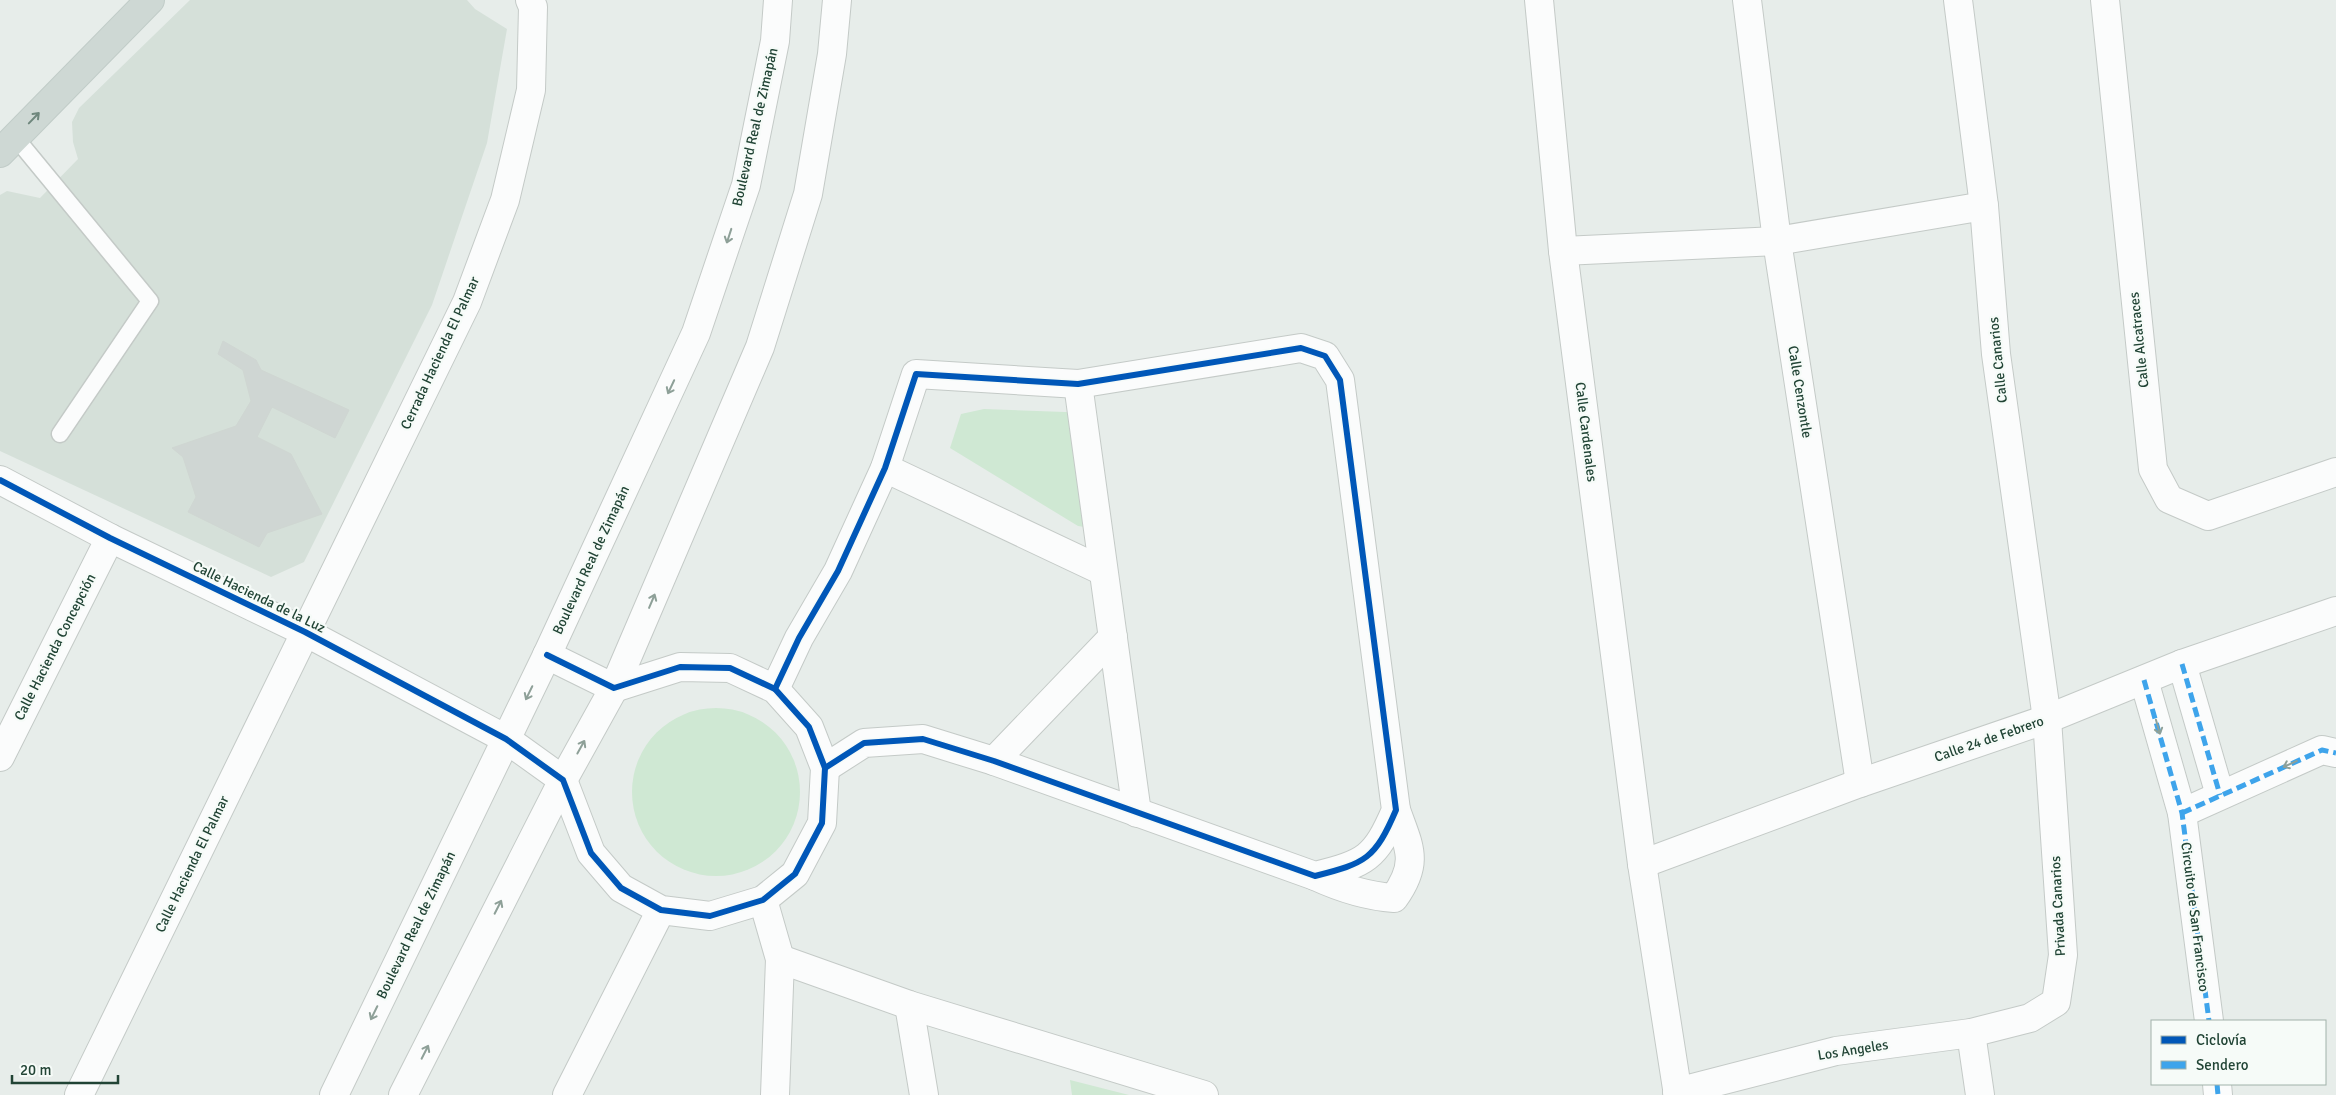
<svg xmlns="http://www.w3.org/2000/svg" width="2336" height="1095" viewBox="0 0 2336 1095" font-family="Signika,sans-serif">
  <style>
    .built { fill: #d5e0d9 }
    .green { fill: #cfe8d3 }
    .building { fill: #cfd6d3; stroke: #cfd6d2 }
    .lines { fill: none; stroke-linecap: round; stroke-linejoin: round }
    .lane-casing { stroke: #c4cac7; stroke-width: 19 }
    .street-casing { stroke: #c4cac7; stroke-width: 30 }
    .primary-casing { stroke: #c1ccc8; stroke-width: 30 }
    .lane { stroke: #fbfcfc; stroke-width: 16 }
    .street { stroke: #fbfcfc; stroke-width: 28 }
    .primary { stroke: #ced8d4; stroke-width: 28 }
    .quiet { stroke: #3ea4eb; stroke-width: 5; stroke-dasharray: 10 5; stroke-linecap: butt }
    .cycleway-casing { stroke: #f6fbf8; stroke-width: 9 }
    .cycleway { stroke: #0057b8; stroke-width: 6 }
    .oneway { stroke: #6f877d }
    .oneway2 { stroke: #8ea098 }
    .labels { text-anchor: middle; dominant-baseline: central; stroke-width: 4.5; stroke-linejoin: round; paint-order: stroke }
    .street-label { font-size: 14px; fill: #214435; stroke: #f6fbf8 }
  </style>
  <rect width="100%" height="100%" fill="#e7edea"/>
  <!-- built -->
  <path class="built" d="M190 0H467L475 9 507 29 487 143 432 305 304 562 271 577 0 451V195L7 191 40 198 78 159 73 142 72 122 79 108Z"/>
  <!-- green -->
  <g class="green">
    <path d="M984 409 1093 413 1105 530 1078 526 950 448 961 414Z"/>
    <circle cx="716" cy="792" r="84"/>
    <path d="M1070 1080 1129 1095H1072Z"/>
  </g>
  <!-- building -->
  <path class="building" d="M223 341 256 360 261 370 349 410 335 438 272 407 257 437 291 454 322 514 267 533 259 547 188 512 196 497 183 457 172 448 236 426 251 401 243 370 218 354Z"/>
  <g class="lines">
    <!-- lane casing -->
    <g class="lane-casing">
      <path id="lane" d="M15 137 150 301 60 434"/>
    </g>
    <!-- street casing -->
    <g class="street-casing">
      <g id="street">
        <path d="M1539 0 1563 251 1642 864 1678 1095"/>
        <path d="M1747 0 1777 241 1860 783"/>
        <path d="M2105 0 2153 469 2169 499 2208 516 2336 472"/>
        <path d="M1563 251 1777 241 1984 206"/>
        <path d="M1078 384 1137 813"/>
        <path d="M885 468 1103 571"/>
        <path d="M0 480 110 538 305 632 506 739 563 780 591 853 621 888 661 910 710 916 763 900 795 874 822 823 825 768 809 727 775 689 730 668 680 667 614 688 547 655"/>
        <path d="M2182 664 2220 795"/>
        <path d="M2144 680 2182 813 2209 1021"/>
        <path d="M775 689 799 638 838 571 885 468 916 374 1078 384 1301 348 1325 356 1340 380 1396 810C1375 859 1366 863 1315 876L994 761 923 739 864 743 825 768"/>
        <path d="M0 757 110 538"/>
        <path d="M994 761 1113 637"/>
        <path d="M2182 813 2322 750 2336 753"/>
        <path d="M1642 864 1860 783 2047 719 2182 664 2336 611"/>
        <path d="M1315 876C1341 888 1365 896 1394 898 1420 862 1409 847 1396 810"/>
        <path d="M763 900 780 959 775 1095"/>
        <path d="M780 959 909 1005 1204 1095"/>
        <path d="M909 1005 924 1095"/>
        <path d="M1971 1033 1980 1095"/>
        <path d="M2217 1084 2218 1095"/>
        <path d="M1677 1092 1836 1051 1971 1033 2030 1018 2056 1002 2063 955 2047 719 1996 354 1984 206 1958 0"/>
        <path d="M79 1095 467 302 505 200 531 90 533 7 530 0"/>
        <path d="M334 1095 547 655 696 333 746 185 775 41 778 0"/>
        <path d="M403 1095 563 780 614 688 760 347 808 194 832 54 837 0"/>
        <path d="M567 1095 661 910"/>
      </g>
    </g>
    <!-- primary casing -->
    <g class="primary-casing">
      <path id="primary" d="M0 153 150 0"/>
    </g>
    <!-- lane -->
    <use href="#lane" class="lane"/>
    <!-- street -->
    <use href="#street" class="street"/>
    <!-- primary -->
    <use href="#primary" class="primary"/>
    <!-- quiet -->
    <g class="quiet">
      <path d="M2182 664 2220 795"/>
      <path d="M2144 680 2182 813 2209 1021"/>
      <path d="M2182 813 2322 750 2336 753"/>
      <path d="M2217 1084 2218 1095"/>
    </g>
    <!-- cycleway casing -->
    <g class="cycleway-casing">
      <g id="cycleway">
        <path d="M0 480 110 538 305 632 506 739 563 780 591 853 621 888 661 910 710 916 763 900 795 874 822 823 825 768 809 727 775 689 730 668 680 667 614 688 547 655"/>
        <path d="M775 689 799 638 838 571 885 468 916 374 1078 384 1301 348 1325 356 1340 380 1396 810C1375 859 1366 863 1315 876L994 761 923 739 864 743 825 768"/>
      </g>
    </g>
    <!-- cycleway -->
    <use href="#cycleway" class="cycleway"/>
  </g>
  <!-- one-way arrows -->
  <defs><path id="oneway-shaft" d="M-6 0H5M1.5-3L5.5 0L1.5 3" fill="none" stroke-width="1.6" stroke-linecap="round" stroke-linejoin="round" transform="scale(1.25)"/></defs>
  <use class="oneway" href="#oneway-shaft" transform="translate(34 118) rotate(-46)"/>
  <g class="oneway2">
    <use href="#oneway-shaft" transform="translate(729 236) rotate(108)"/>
    <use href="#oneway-shaft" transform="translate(671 387) rotate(115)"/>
    <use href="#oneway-shaft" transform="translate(652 601) rotate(-67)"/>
    <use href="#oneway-shaft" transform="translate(529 693) rotate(116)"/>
    <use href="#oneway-shaft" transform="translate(2158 727) rotate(74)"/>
    <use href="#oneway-shaft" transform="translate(581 747) rotate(-61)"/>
    <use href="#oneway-shaft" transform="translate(2290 764) rotate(156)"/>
    <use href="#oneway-shaft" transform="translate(498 907) rotate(-63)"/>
    <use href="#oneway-shaft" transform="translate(374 1013) rotate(116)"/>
    <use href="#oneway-shaft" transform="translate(425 1052) rotate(-63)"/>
  </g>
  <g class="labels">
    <!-- street labels -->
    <g class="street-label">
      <text transform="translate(755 127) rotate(-77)">Boulevard Real de Zimapán</text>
      <text transform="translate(2139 340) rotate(-96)">Calle Alcatraces</text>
      <text transform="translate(440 353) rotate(-65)">Cerrada Hacienda El Palmar</text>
      <text transform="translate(1998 360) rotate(-96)">Calle Canarios</text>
      <text transform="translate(1800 392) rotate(81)">Calle Cenzontle</text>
      <text transform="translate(1586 432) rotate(83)">Calle Cardenales</text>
      <text transform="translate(591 560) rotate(-65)">Boulevard Real de Zimapán</text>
      <text transform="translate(259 597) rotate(26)">Calle Hacienda de la Luz</text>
      <text transform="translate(55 647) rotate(-63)">Calle Hacienda Concepción</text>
      <text transform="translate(1989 739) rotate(-19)">Calle 24 de Febrero</text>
      <text transform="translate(192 864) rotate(-64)">Calle Hacienda El Palmar</text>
      <text transform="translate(2058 906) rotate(-93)">Privada Canarios</text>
      <text transform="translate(2195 917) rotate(83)">Circuito de San Francisco</text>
      <text transform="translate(416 925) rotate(-64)">Boulevard Real de Zimapán</text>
      <text transform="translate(1853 1050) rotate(-9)">Los Angeles</text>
    </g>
  </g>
  <!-- legend -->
  <rect x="2151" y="1020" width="175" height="65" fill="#f6fbf8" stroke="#a1b2aa"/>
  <rect x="2161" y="1036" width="25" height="8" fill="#0057b8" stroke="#a1b2aa"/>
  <text x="2196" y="1045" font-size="15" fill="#214435">Ciclovía</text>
  <rect x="2161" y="1061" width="25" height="8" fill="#3ea4eb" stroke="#a1b2aa"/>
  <text x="2196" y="1070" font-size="15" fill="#214435">Sendero</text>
  <!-- scale -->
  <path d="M12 1075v8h106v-8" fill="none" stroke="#214435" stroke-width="2.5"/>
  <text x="20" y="1075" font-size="15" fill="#214435" stroke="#f6fbf8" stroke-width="4" paint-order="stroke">20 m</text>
</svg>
